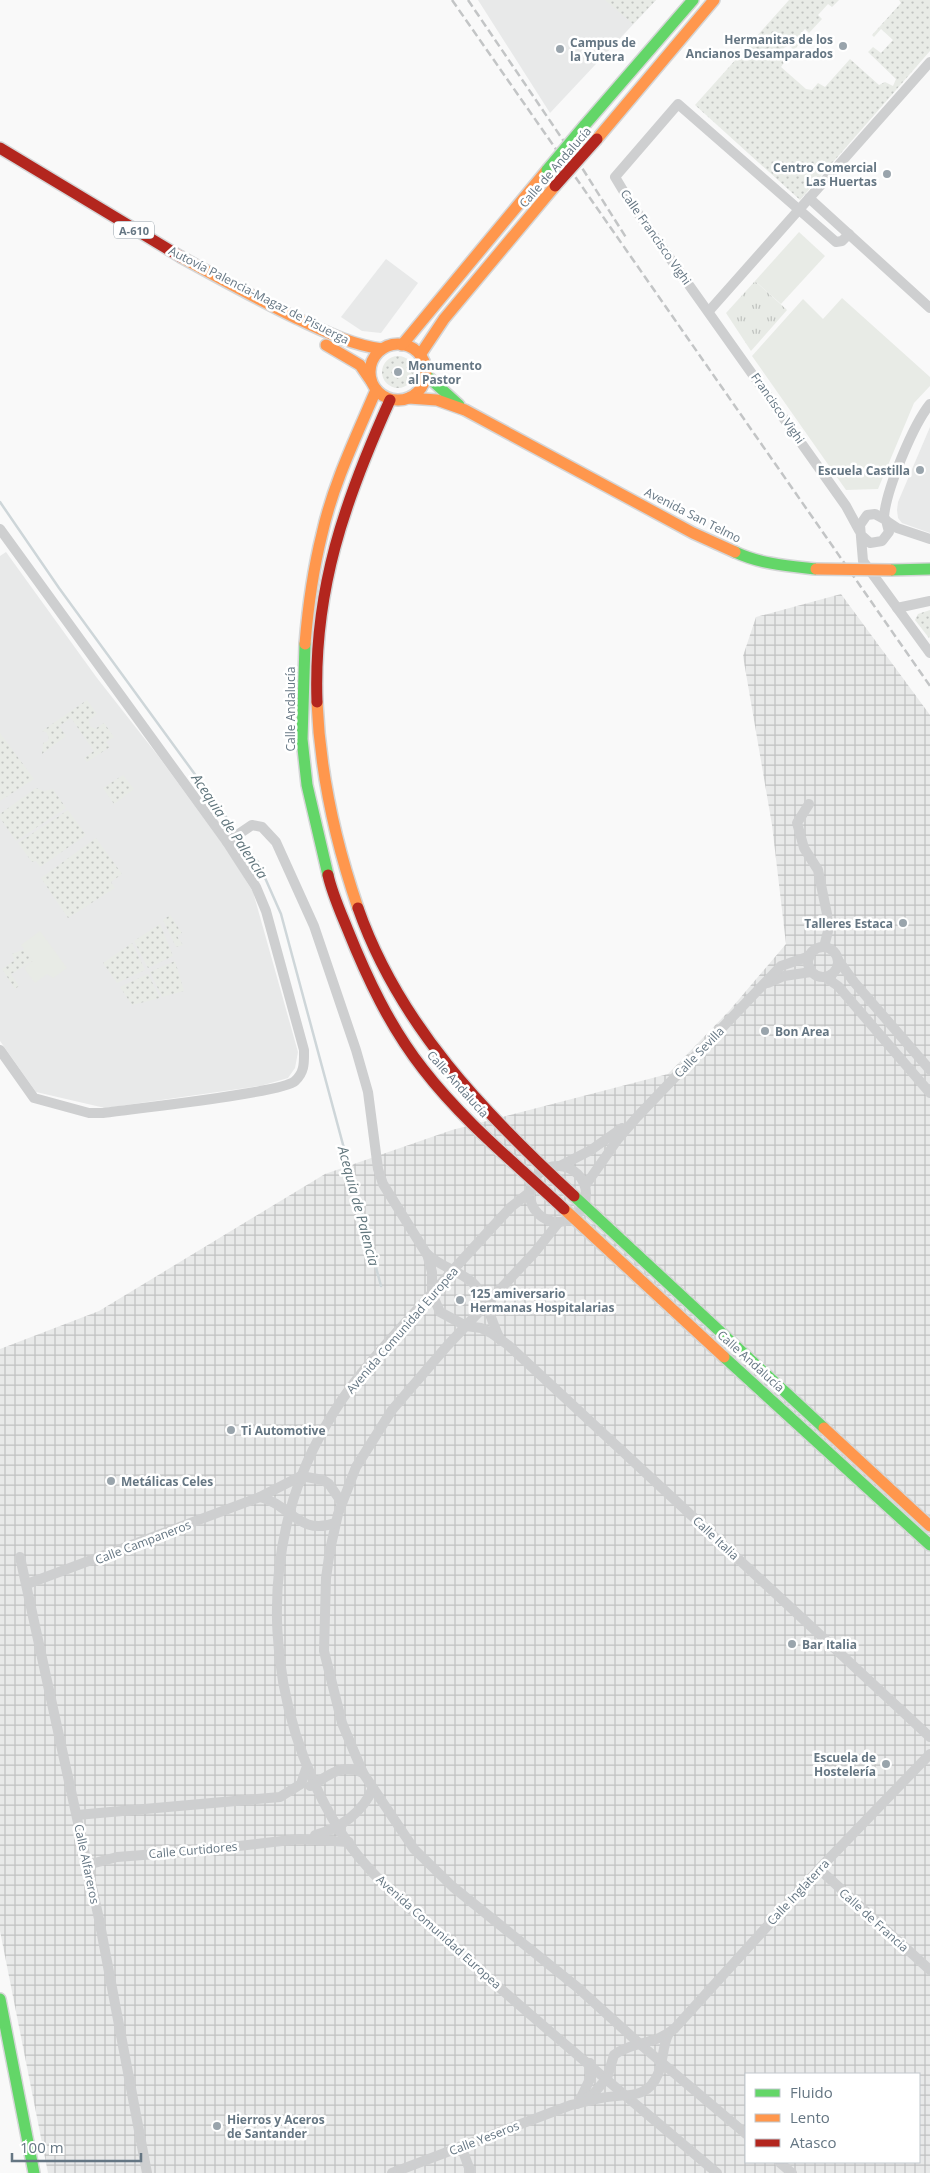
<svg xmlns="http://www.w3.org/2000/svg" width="930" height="2173" viewBox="0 0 930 2173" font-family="'Open Sans',sans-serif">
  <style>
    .built { fill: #e8e9e9 }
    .industrial { fill: url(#industrial-grid); fill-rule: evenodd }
    .grass { fill: url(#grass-dots) }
    .park { fill: url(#park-tufts) }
    .pitch { fill: #e8ebe6 }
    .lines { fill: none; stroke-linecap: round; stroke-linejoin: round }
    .stream { stroke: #ced6d9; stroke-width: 2.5 }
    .fast-casing { stroke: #d5d6d7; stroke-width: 14 }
    .slow-casing { stroke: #d5d6d7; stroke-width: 14 }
    .jam-casing { stroke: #d5d6d7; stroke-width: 14 }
    .street { stroke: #cecfd0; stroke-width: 10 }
    .fast { stroke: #63d668; stroke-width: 11 }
    .slow { stroke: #ff974d; stroke-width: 11 }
    .jam { stroke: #b3261e; stroke-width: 11 }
    .rail { stroke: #c3c5c6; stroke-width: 2.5; stroke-dasharray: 8 4; stroke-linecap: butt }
    .fast-bridge-casing { stroke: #d5d6d7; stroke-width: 14; stroke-linecap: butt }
    .slow-bridge-casing { stroke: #d5d6d7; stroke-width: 14; stroke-linecap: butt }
    .jam-bridge-casing { stroke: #d5d6d7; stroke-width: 14; stroke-linecap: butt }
    .fast-bridge { stroke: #63d668; stroke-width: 11 }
    .slow-bridge { stroke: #ff974d; stroke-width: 11 }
    .jam-bridge { stroke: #b3261e; stroke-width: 11 }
    .poi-dot { fill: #99a4ac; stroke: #fff; stroke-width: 2 }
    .labels { text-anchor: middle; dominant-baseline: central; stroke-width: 5; stroke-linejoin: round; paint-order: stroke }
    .shield { fill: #fff; stroke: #939fa8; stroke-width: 1 }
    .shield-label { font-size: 11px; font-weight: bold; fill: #657683 }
    .poi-label { font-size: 12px; font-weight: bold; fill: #657683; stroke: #fff; text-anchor: start }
    .street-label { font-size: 12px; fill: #657683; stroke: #fff }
    .water-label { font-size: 14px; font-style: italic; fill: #60757c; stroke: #fff }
  </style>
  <defs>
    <pattern id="industrial-grid" width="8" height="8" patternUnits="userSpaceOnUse" patternTransform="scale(1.25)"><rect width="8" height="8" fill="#e8e9e9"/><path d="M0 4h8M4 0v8" fill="none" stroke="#c0c1c2"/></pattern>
    <pattern id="grass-dots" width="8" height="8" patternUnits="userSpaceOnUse" patternTransform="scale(1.25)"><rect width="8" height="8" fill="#e8ebe6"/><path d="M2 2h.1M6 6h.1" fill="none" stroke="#c0c3c0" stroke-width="1.8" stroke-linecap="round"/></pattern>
    <pattern id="park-tufts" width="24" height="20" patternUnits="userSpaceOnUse" patternTransform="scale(1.25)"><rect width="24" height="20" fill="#e8ebe6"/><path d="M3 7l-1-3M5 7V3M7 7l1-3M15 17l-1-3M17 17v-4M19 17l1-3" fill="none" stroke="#c0c3c0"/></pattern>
  </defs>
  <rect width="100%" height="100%" fill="#f9f9f9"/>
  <!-- built -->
  <g class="built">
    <path d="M478 0H656L550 113Z"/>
    <path d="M386 259 418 283 381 333 362 331 341 317Z"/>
    <path d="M930 427V533L902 523 898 518 897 510 898 502Z"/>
    <path d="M6 552 97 678 159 757 229 853 253 892 298 1052 295 1068 288 1078 260 1086 105 1108 36 1092 0 1041V556Z"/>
  </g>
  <!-- industrial -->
  <path class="industrial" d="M841 594 930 715V2173H48L0 1931V1349L99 1311 325 1174 452 1130 668 1074 729 1011 786 944 772 825 743 656 756 617ZM746 2074H919V2162H746Z"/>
  <!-- grass -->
  <g class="grass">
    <path d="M605 0H656L633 24Z"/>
    <path d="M789 0H839L832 7 828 4 818 15 822 19 809 33 805 29 796 39 800 43 794 50 789 45 782 49 788 57 781 67 806 89 812 90 818 83 825 87 850 59 879 85 885 82 893 86 896 79 868 52 873 47 881 53 893 40 881 29 874 37 872 35 901 3 899 0H930V51L800 200 695 105Z"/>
    <circle cx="398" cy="372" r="16"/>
    <path d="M930 610V637L929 638 915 620 918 614Z"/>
    <path d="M87 700 97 714 89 720 90 726 95 729 104 723 114 737 106 742 110 747 87 762 84 758 94 751 71 718 59 726 66 736 42 754 43 743 48 741 49 737 46 732 42 731Z"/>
    <path d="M0 733 34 779 0 801Z"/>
    <path d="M123 775 134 789 114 804 103 788Z"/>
    <path d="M36 788 44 791 53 789 66 808 16 841 0 818V814Z"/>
    <path d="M68 810 86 835 40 867 36 861 32 862 18 843Z"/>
    <path d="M96 838 122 874 111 882 115 888 68 918 41 878Z"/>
    <path d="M170 915 182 933 177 936 183 945 176 947 163 920Z"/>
    <path d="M160 924 173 956 148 968 134 941Z"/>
    <path d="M132 943 145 970 117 983 103 963Z"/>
    <path d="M25 949 33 961 11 974 19 986 15 989 2 969 15 960 12 954Z"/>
    <path d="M175 961 184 991 162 997 150 972Z"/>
    <path d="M148 974 160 998 132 1005 120 987Z"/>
  </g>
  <!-- park -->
  <path class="park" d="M755 281 787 310 751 351 726 313Z"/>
  <!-- pitch -->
  <g class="pitch">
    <path d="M799 232 825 256 781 304 755 281Z"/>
    <path d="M842 298 930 377V386L914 403 878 489 846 490 752 356 803 299 823 319Z"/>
    <path d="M40 931 67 968 53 978 47 974 35 983 24 968 33 961 21 945Z"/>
  </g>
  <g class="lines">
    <!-- stream -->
    <g class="stream">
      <path d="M0 502 59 588 237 832"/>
      <path d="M240 837 258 862 281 914 381 1286"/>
    </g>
    <!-- fast casing -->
    <g class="fast-casing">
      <g id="fast">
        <path d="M584 126 693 0"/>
        <path d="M426 375 459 405"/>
        <path d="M735 552C760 564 788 566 816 569"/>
        <path d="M891 570 930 569"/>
        <path d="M305 644 302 739 307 785 328 875"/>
        <path d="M574 1196 824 1428"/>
        <path d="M724 1357 930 1545"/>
        <path d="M0 1999 34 2173"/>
      </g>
    </g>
    <!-- slow casing -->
    <g class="slow-casing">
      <g id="slow">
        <path d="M597 139 714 0"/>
        <path d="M181 257C219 278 257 299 296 318 324 331 351 345 382 349"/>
        <circle cx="398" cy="372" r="28"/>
        <path d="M326 345 360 365 371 381"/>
        <path d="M402 345 547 170"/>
        <path d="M420 355 444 319 555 186"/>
        <path d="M409 398 437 400 465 410 693 533 735 552"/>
        <path d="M305 644C308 607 313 570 322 534 333 484 356 437 376 390"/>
        <path d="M317 702C320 773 335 841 358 908"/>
        <path d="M564 1209 724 1357"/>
        <path d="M824 1428 930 1526"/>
      </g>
    </g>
    <!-- jam casing -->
    <g class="jam-casing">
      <g id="jam">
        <path d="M0 148 181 257"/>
        <path d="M317 702C313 590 345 500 390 400"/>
        <path d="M328 875C332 893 340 911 347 928 367 978 390 1027 423 1069 463 1121 516 1164 564 1209"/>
        <path d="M358 908C399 1025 484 1113 574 1196"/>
      </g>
    </g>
    <!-- street -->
    <g class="street">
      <path d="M809 198 930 308"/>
      <path d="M849 234 842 241 836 242 678 104 615 177 630 202 846 506 859 530"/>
      <path d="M709 311 930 62"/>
      <path d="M884 517C886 490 913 425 930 404"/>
      <path d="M888 522 897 528 930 539"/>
      <path d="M0 529 227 842"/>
      <path d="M861 535 870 543 882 541 889 532 886 520 875 514 867 515 860 525 863 561 930 653"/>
      <path d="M897 608 930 601"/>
      <path d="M809 804 797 823 804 848 818 870 827 914 828 931 824 947"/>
      <circle cx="823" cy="962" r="15"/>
      <path d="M838 960 854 982 930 1070"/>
      <path d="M825 977 838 986 930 1093"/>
      <path d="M768 983 784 976 811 972"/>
      <path d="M0 1050 34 1098 89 1113H103C131 1109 282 1093 295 1081 305 1072 304 1062 304 1050L266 911 256 887 227 842 252 825 262 827 276 842 314 926 356 1050 368 1092 378 1169 383 1184 426 1253C440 1267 458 1270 472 1282 487 1296 491 1323 501 1341"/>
      <path d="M560 1166 591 1150 622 1128"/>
      <circle cx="558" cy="1194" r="28"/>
      <path d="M585 1186 618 1139 637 1117 781 966 810 956"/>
      <path d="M530 1192 511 1207C482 1238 453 1270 424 1302 388 1342 351 1380 325 1427 253 1551 265 1711 340 1831 369 1877 415 1913 456 1949 541 2026 630 2099 717 2173"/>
      <path d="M559 1222 535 1252 447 1346 392 1410 356 1467 338 1514 330 1550 326 1578 324 1651 342 1723 363 1773 414 1849 453 1887 577 1987 641 2045 746 2134"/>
      <path d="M427 1254 432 1272V1294L440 1312 466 1326 481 1328 491 1333 508 1345 930 1737"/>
      <path d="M260 1497C291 1505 299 1536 335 1523"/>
      <path d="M20 1557 99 1919 147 2173"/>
      <path d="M27 1584 260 1497 301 1476 323 1480 329 1484 342 1503"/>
      <path d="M310 1786C329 1776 342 1762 363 1773"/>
      <path d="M77 1815 280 1797 301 1784 307 1766"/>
      <path d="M315 1835C340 1829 363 1812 373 1788"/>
      <path d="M87 1865 117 1857 196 1851 299 1839 349 1842"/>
      <path d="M819 1869 930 1970"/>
      <path d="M579 2102 590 2079V2063"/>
      <path d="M577 2104 594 2093 607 2078 614 2055C632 2041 657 2045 675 2028L819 1869 930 1754"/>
      <path d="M461 2146 471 2173"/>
      <path d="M779 2162 792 2173"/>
      <path d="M392 2173 571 2105C581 2103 591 2100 601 2098 625 2093 647 2101 658 2074 664 2060 662 2046 669 2033"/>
    </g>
    <!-- fast -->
    <use href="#fast" class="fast"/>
    <!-- slow -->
    <use href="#slow" class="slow"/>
    <!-- jam -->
    <use href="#jam" class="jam"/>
    <!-- rail -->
    <g class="rail">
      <path d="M452 0 930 686"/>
      <path d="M468 0 584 171 627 239"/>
    </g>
    <!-- fast-bridge casing -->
    <g class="fast-bridge-casing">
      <path id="fast-bridge" d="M547 170 584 126"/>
    </g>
    <!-- slow-bridge casing -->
    <g class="slow-bridge-casing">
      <path id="slow-bridge" d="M816 569 891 570"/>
    </g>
    <!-- jam-bridge casing -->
    <g class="jam-bridge-casing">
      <path id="jam-bridge" d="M555 186 597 139"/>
    </g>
    <!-- fast-bridge -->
    <use href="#fast-bridge" class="fast-bridge"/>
    <!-- slow-bridge -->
    <use href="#slow-bridge" class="slow-bridge"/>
    <!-- jam-bridge -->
    <use href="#jam-bridge" class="jam-bridge"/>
  </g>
  <!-- markers -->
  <g class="poi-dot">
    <circle cx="843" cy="46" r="5"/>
    <circle cx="560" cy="49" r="5"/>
    <circle cx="887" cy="174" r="5"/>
    <circle cx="398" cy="372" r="5"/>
    <circle cx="920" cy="470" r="5"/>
    <circle cx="903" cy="923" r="5"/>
    <circle cx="765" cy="1031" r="5"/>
    <circle cx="460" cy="1300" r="5"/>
    <circle cx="231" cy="1430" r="5"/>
    <circle cx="111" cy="1481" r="5"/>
    <circle cx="792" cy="1644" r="5"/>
    <circle cx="886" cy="1764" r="5"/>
    <circle cx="217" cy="2126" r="5"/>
  </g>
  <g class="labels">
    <!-- shield labels -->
    <rect class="shield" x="114" y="221.5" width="40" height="17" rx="4"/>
    <g class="shield-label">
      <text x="134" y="230">A-610</text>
    </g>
    <!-- poi labels -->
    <g class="poi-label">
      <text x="833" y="39" text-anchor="end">Hermanitas de los<tspan x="833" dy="14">Ancianos Desamparados</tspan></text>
      <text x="570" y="42">Campus de<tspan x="570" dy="14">la Yutera</tspan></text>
      <text x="877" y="167" text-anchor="end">Centro Comercial<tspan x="877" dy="14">Las Huertas</tspan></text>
      <text x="408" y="365">Monumento<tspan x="408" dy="14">al Pastor</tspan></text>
      <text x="910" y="470" text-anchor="end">Escuela Castilla</text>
      <text x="893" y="923" text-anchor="end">Talleres Estaca</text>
      <text x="775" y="1031">Bon Area</text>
      <text x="470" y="1293">125 amiversario<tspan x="470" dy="14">Hermanas Hospitalarias</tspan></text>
      <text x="241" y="1430">Ti Automotive</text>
      <text x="121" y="1481">Metálicas Celes</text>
      <text x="802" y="1644">Bar Italia</text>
      <text x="876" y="1757" text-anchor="end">Escuela de<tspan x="876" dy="14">Hostelería</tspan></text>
      <text x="227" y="2119">Hierros y Aceros<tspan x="227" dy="14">de Santander</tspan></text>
    </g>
    <!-- street labels -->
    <g class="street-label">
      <text transform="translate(555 167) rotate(-49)">Calle de Andalucía</text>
      <text transform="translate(656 237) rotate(55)">Calle Francisco Vighi</text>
      <text transform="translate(259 295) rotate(27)">Autovía Palencia-Magaz de Pisuerga</text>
      <text transform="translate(778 408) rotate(55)">Francisco Vighi</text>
      <text transform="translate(693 515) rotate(27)">Avenida San Telmo</text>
      <text transform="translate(290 709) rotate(-90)">Calle Andalucía</text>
      <text transform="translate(699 1052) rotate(-46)">Calle Sevilla</text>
      <text transform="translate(458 1084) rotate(48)">Calle Andalucía</text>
      <text transform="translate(402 1330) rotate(-49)">Avenida Comunidad Europea</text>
      <text transform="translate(751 1361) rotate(42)">Calle Andalucía</text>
      <text transform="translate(716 1538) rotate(43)">Calle Italia</text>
      <text transform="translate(143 1542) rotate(-21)">Calle Campaneros</text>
      <text transform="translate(193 1850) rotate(-5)">Calle Curtidores</text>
      <text transform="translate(87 1864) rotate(78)">Calle Alfareros</text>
      <text transform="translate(798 1892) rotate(-47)">Calle Inglaterra</text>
      <text transform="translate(874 1920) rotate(42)">Calle de Francia</text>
      <text transform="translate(439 1932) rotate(42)">Avenida Comunidad Europea</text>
      <text transform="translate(484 2138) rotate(-21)">Calle Yeseros</text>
    </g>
    <!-- water labels -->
    <g class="water-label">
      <text transform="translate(230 826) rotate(56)">Acequia de Palencia</text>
      <text transform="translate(359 1206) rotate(75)">Acequia de Palencia</text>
    </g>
  </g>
  <!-- legend -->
  <rect x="745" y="2073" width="175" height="90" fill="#ffffff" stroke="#c1c8cd"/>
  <rect x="755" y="2089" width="25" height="8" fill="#63d668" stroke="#c1c8cd"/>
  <text x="790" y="2098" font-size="15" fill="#657683">Fluido</text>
  <rect x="755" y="2114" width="25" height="8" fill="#ff974d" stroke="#c1c8cd"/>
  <text x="790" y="2123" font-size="15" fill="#657683">Lento</text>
  <rect x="755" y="2139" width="25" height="8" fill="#b3261e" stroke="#c1c8cd"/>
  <text x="790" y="2148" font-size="15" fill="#657683">Atasco</text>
  <!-- scale -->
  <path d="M12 2153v8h129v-8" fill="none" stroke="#657683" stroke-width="2.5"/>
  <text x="20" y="2153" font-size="15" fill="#657683" stroke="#ffffff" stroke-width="4" paint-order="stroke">100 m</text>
</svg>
